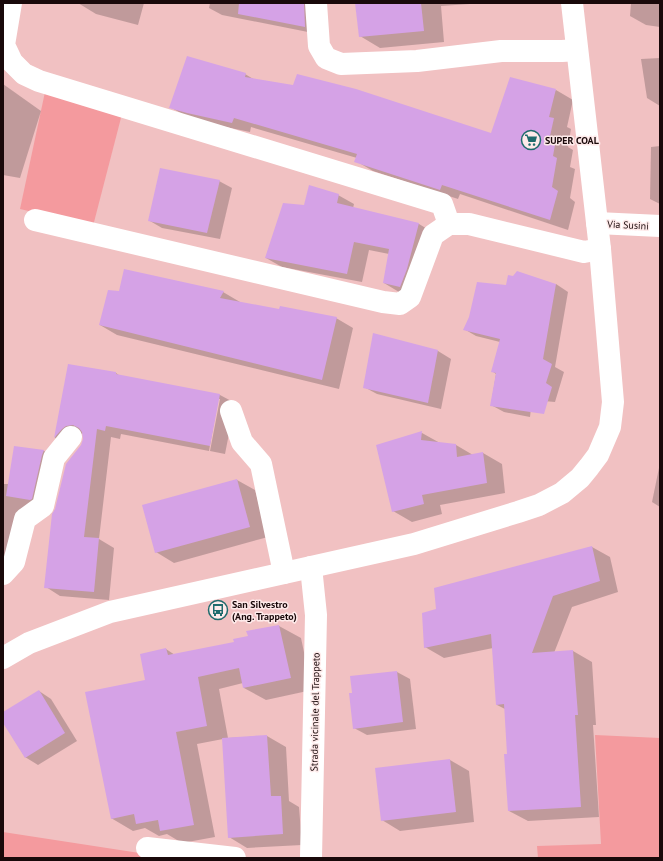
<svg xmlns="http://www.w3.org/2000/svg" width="663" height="861" viewBox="0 0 663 861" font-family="'PT Sans',sans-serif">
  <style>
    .green { fill: #f49a9e }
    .shadow { fill: #0003 }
    .building { fill: #d5a2e6 }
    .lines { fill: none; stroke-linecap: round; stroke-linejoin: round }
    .minor { stroke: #fff; stroke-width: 22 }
    .labels { text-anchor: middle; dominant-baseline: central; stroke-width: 3; stroke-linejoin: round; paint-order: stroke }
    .poi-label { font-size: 10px; font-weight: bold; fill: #19090a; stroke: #feeaea; text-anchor: start }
    .street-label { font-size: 10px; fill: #19090a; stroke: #feeaea }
  </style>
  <rect width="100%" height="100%" fill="#f1c1c2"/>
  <!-- green -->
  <g class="green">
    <path d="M45 92 122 114 93 226 20 209Z"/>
    <path d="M595 735 660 738V858H538L537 846 601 844Z"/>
    <path d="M3 832 172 858H3Z"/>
  </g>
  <!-- shadow -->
  <g class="shadow">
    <path d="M78 3H144L138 25 96 14Z"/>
    <path d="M210 3H319L318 34 222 15 209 8Z"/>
    <path d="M356 3H484L441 6 444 42 380 48 360 36Z"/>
    <path d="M631 3H660V27L646 25 630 16Z"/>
    <path d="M660 58V106L647 98 641 59Z"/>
    <path d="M245 74 255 80 492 134 556 90 573 100 567 127 571 129 568 147 573 150 570 167 575 169 570 198 575 202 568 230 460 194 458 199 373 171 356 161 357 158 251 127 250 132 206 123 188 117 170 107Z"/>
    <path d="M3 84 41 111 20 178 3 175Z"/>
    <path d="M660 146V204L650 199 651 147Z"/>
    <path d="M219 181 232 188 220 239 162 228 150 221Z"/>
    <path d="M338 195 354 204 353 208 419 224 434 233 422 278 399 292 384 283 389 254 369 250 362 282 282 267 266 258 305 206Z"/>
    <path d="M659 248H660V308L659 307Z"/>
    <path d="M556 284 568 292 555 367 564 372 555 402 532 400 530 417 504 412 491 405 496 374 492 371 500 342 476 336 464 329 507 286Z"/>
    <path d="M223 292 240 302 239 303 280 310 336 318 353 328 339 389 117 335 100 325Z"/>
    <path d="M374 335 438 351 451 359 441 409 377 394 364 387Z"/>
    <path d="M69 365 116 373 120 376 220 395 235 403 225 454 210 451 220 399H218L209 451 121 434 120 439 111 437 99 539 114 548 109 600 60 596 46 587 82 445 84 439V433L81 434 76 437 69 446 55 438Z"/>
    <path d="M422 433 440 443 456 445 473 455 483 453 502 464 505 493 440 505 442 514 412 522 393 511 377 446Z"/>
    <path d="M15 447 44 451 62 462 29 507 3 577V484H9Z"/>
    <path d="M660 463V507L652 502Z"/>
    <path d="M237 480 255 490 268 537 174 563 156 552Z"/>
    <path d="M592 547 610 557 618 592 572 607 554 653 573 651 592 662 596 725H593L599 817 528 821 509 811V755L505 709 497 705 493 648 444 658 425 647 437 609Z"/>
    <path d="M279 626 301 638 312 690 266 700 244 688 243 683 219 689 228 738 267 736 286 747 289 801 299 807 302 845 247 848 229 837 223 739 197 744 215 837 182 843 167 834 159 836 145 828 133 831 111 818 146 680 166 649 175 655 235 643 249 637 248 632Z"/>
    <path d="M397 672 410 679 416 729 367 735 354 728Z"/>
    <path d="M39 691 51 699 77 741 38 765 25 757 3 721V713Z"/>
    <path d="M450 760 469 771 474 822 400 831 382 820 376 769Z"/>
  </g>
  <!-- building -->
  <g class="building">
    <path d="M239 3H304L305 27 238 14Z"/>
    <path d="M355 3H421L424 31 359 37Z"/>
    <path d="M187 56 246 73 245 77 293 85 297 74 356 89 491 133 510 77 556 89 549 117 554 118 550 136 556 139 553 156 557 158 552 187 558 191 550 220 442 185 440 190 354 162 357 154 234 118 232 123 187 113 169 108Z"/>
    <path d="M160 168 220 180 207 233 148 221Z"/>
    <path d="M309 185 339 194 337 203 419 223 407 269 400 287 383 283 389 249 354 242 347 274 265 258 283 203 304 205Z"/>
    <path d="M124 269 224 291 220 298 279 309 280 306 337 317 322 380 99 325 108 290 119 291Z"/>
    <path d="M517 271 556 284 543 359 552 364 546 383 552 387 544 414 490 406 496 373 491 372 500 339 463 330 469 317 477 282 506 285 508 275 513 276Z"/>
    <path d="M373 333 438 350 428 403 363 388Z"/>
    <path d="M68 364 116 372V374L220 394 210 446 106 426 105 431 97 429 84 537 99 538 94 592 44 588 52 514 55 509 66 464 81 445 83 439 82 432 79 428 73 425 66 426 62 429 54 438Z"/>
    <path d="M422 431 421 440 456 444 457 457 483 452 487 483 422 495 424 504 392 512 376 445Z"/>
    <path d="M14 446 44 450 42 455 32 499 30 500 6 496Z"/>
    <path d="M237 479 250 527 155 553 142 505Z"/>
    <path d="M592 546 600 581 553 596 532 653 573 650 578 715H575L581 807 508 811 504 754H507L504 704 496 705 491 634 424 648 422 613 436 609 434 588Z"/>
    <path d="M279 625 291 678 243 688 239 668 198 677 207 726 176 732 194 825 160 831 158 820 136 824 134 814 111 819 85 692 145 680 140 654 166 648 168 655 234 642 233 639 248 636 246 631Z"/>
    <path d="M397 671 403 722 353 729 349 693H352L350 676Z"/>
    <path d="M39 690 65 733 25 758 3 723V712Z"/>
    <path d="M267 735 271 796H281L283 834 228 838 222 738Z"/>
    <path d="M450 759 456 812 381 821 375 768Z"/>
  </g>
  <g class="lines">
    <!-- minor -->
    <g class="minor">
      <path d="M11 3 4 45 12 62 24 74 39 81 442 204 449 224"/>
      <path d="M316 3 319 46 326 58 341 64 417 61 501 51H562L577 50"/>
      <path d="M35 220 383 302 400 304 410 297 433 235 449 224H469L584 252 600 249"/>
      <path d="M597 223 660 226"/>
      <path d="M231 411 242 442 261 464 284 573"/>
      <path d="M311 567 316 615 311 858"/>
      <path d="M3 574 14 562 25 519 43 506 54 458 71 437"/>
      <path d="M3 658 29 643 110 612 414 544 518 512 539 505 562 493 580 478 589 467 598 455 610 427 613 402 600 249 572 3"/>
      <path d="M147 848 235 858"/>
    </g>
  </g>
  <!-- icons -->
  <defs>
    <g id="supermarket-ring" transform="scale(1)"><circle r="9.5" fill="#feeaea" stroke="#1f6b6d" stroke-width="1.5"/><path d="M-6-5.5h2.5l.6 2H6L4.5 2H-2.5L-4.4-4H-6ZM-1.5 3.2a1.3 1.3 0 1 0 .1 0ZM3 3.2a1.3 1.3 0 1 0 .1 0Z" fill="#1f6b6d"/></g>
    <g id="bus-ring" transform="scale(1)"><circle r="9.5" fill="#feeaea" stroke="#1f6b6d" stroke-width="1.5"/><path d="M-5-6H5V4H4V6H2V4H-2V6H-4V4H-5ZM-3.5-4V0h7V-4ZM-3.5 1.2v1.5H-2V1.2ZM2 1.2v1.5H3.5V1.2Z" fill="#1f6b6d"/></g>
  </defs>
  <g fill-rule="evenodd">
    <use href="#supermarket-ring" x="531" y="140"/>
    <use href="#bus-ring" x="218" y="610"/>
  </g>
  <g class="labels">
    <!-- poi labels -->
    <g class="poi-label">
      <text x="545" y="140">SUPER COAL</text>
      <text x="232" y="604">San Silvestro<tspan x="232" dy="12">(Ang. Trappeto)</tspan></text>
    </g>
    <!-- street labels -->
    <g class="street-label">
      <text transform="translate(628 225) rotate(3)">Via Susini</text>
      <text transform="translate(315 712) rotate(-89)">Strada vicinale del Trappeto</text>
    </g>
  </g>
  <!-- border -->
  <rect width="663" height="861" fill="none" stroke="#19090a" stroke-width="8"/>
</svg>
